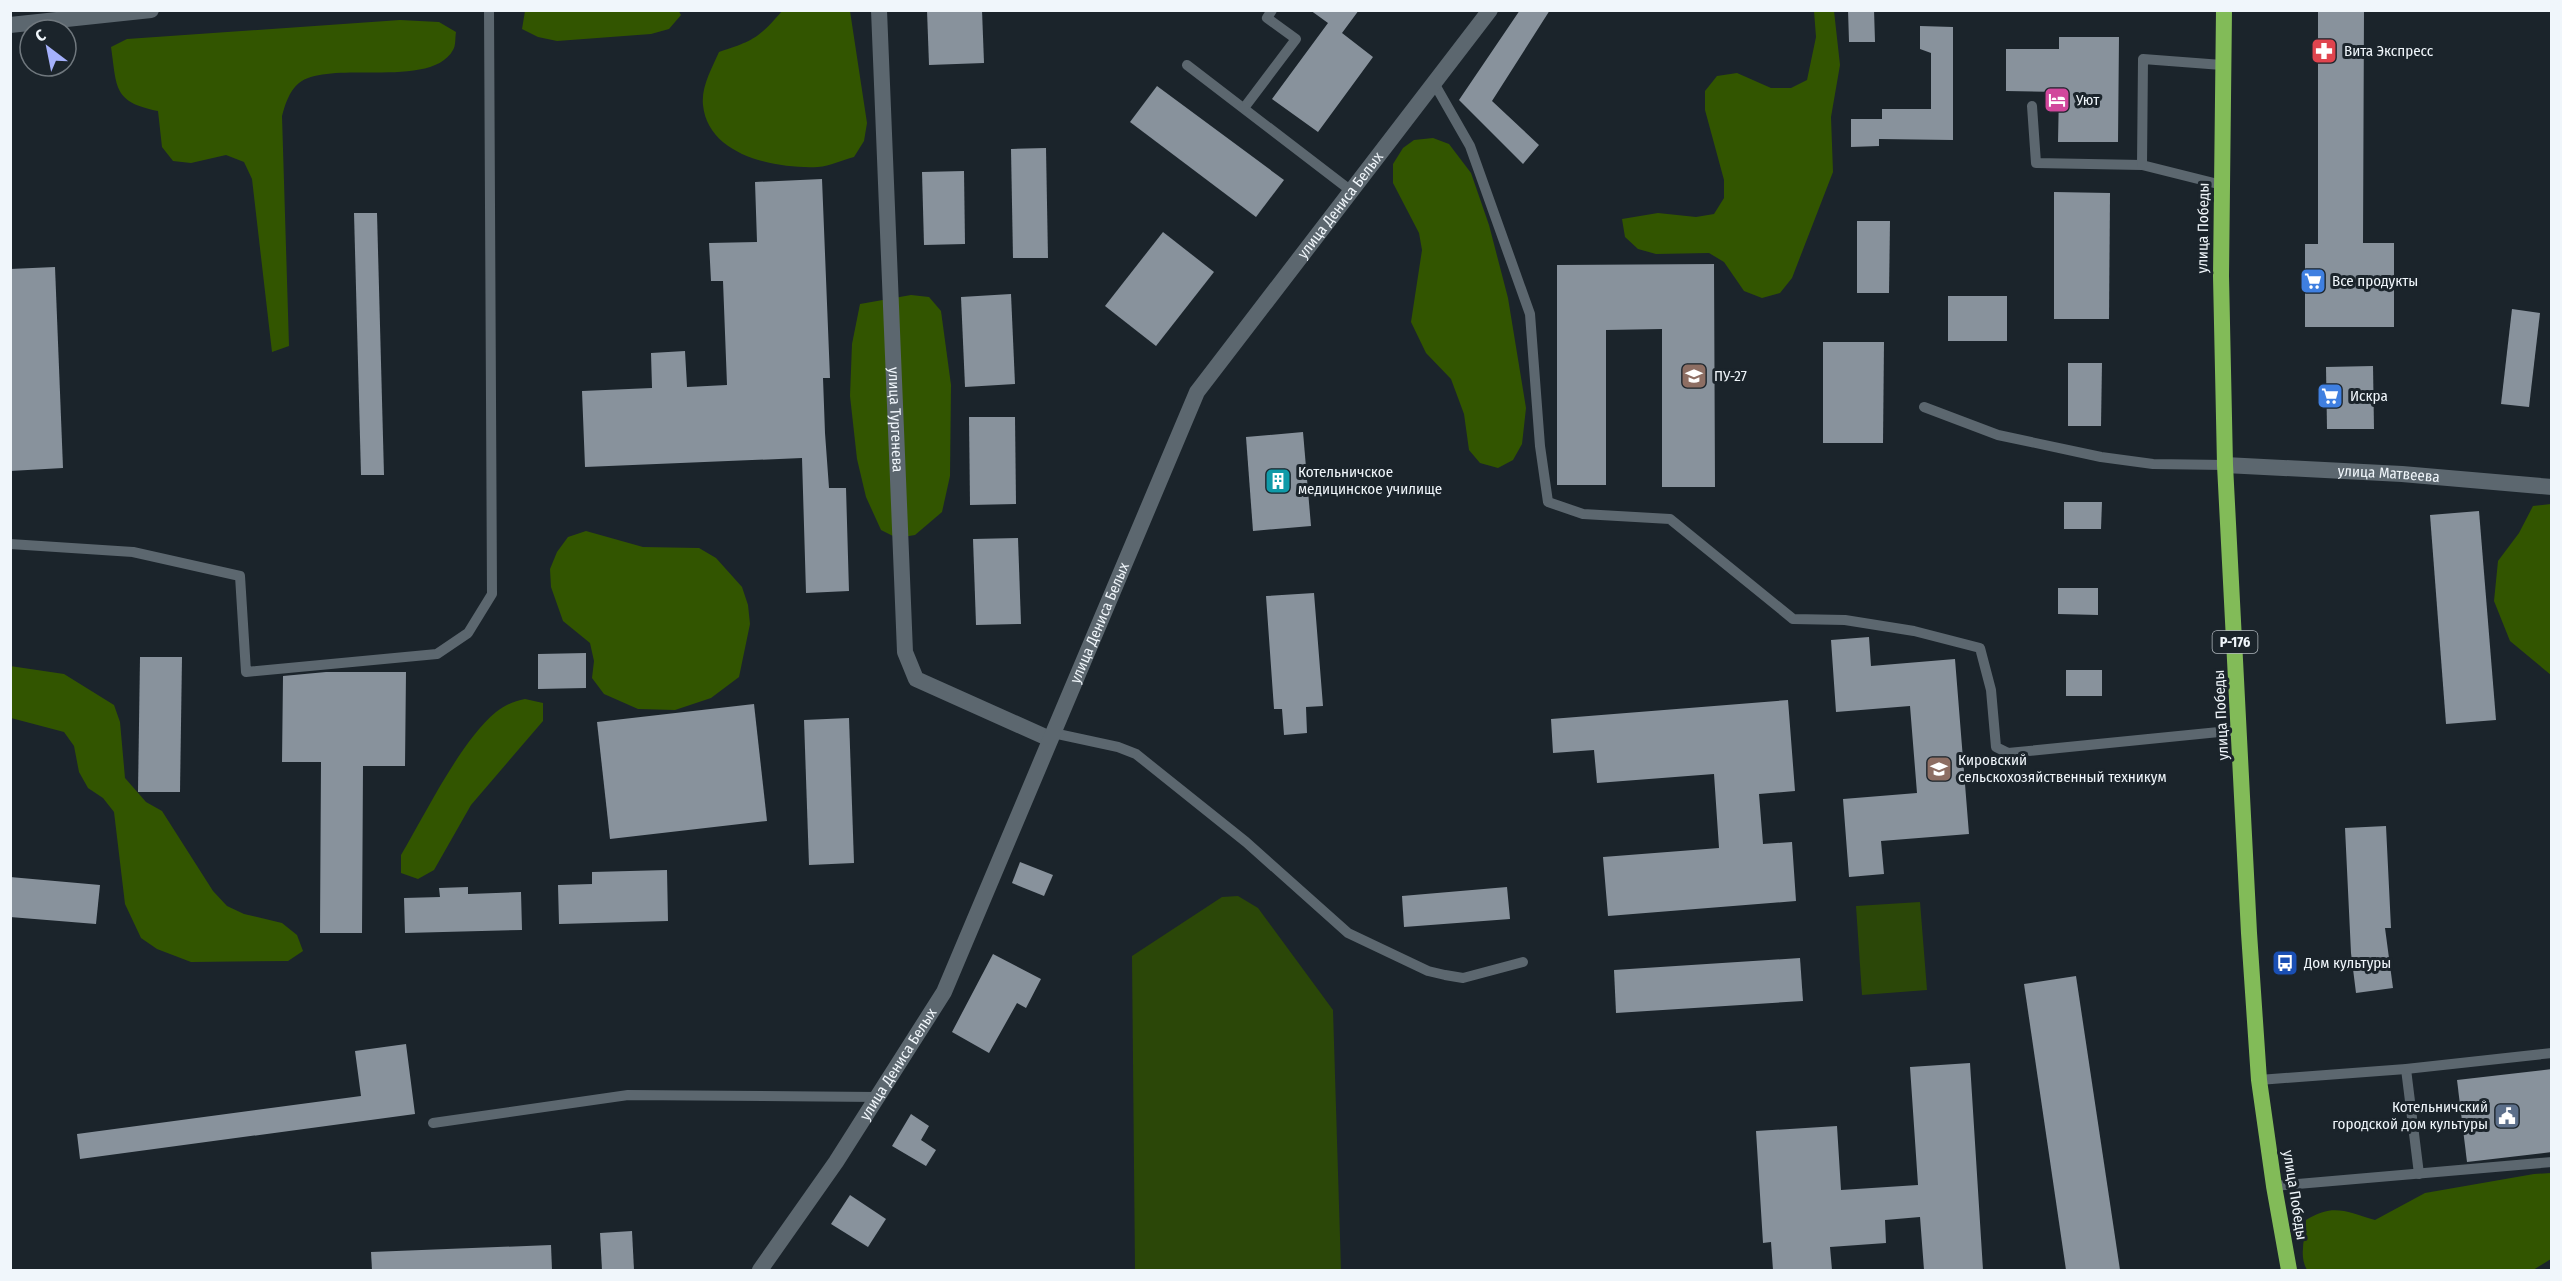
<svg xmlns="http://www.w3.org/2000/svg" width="2562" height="1281" viewBox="0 0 2562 1281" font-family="'Fira Sans Condensed',sans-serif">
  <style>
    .green { fill: #2b4708 }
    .forest { fill: #325500 }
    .building { fill: #88929c }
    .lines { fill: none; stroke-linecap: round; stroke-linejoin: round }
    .service { stroke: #5c676f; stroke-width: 10 }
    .minor { stroke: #5c676f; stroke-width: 16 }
    .trunk { stroke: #82bb58; stroke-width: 16 }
    .labels { text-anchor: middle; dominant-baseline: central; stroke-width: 6; stroke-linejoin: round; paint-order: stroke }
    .shield { fill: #1b242b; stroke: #b0b7bd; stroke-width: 1.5 }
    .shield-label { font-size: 14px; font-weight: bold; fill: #f0f6fb }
    .poi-label { font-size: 15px; fill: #f0f6fb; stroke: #1b242b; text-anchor: start }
    .street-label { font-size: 15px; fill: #f0f6fb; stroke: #1b242b }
  </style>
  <rect width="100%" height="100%" fill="#1b242b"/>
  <!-- green -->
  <g class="green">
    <path d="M1238 896 1258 908 1333 1010 1341 1270H1135L1132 956 1222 897Z"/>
    <path d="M1920 902 1927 990 1862 995 1856 906Z"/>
  </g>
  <!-- forest -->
  <g class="forest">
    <path d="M678 10 681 15 669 29 651 34 557 41 538 37 522 29 525 11H528Z"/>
    <path d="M782 11H850L867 123 864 141 854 157C842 160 830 166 818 167 776 169 708 156 703 105 701 87 712 68 719 52 753 41 759 38 782 11Z"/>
    <path d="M1814 11H1834L1840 65 1831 117 1833 172 1792 278 1780 293 1762 298 1744 291 1724 262 1709 253 1656 254 1638 249 1625 237 1622 219 1658 213 1696 217 1714 214 1724 198V180L1705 110V91L1717 76 1737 73 1771 88H1791L1807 80 1816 37Z"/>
    <path d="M400 20 439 22 456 32C455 37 456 46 453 50 431 90 329 59 299 83 289 91 285 105 282 116L289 346 272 352 252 179 244 162 226 155 191 163 173 161 162 147 158 111C113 102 117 88 111 47L127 39Z"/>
    <path d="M1433 138 1449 144 1471 173 1489 225 1508 298 1526 408 1522 444 1513 460 1498 468 1480 463 1469 450 1464 414 1451 379 1426 353 1411 322 1422 250 1419 233 1393 183V164L1403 148 1414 140Z"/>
    <path d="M911 295 929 297 941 311 951 385 950 476 942 512 915 535 897 538 881 530 866 497 857 459 850 396 852 344 860 304Z"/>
    <path d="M2551 504H2552L2551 675 2510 641 2494 601 2498 561 2519 533 2533 506Z"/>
    <path d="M586 531 643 547 699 548 716 558 742 587 748 605 750 624 739 677 711 698 675 710 638 709 604 694 592 678 594 661 590 643 563 621 551 587 550 569 557 552 568 537Z"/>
    <path d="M10 666 64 674 114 705 120 722 125 778 146 802 162 811 213 891 227 906 244 914 282 923 297 935 303 951 288 961 191 962 157 949 141 938 125 904 114 812 103 798 88 788 79 772 74 746 64 732 11 718Z"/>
    <path d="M525 699 543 703V721L471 805 434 870 418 879 401 873V855C426 813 460 742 496 712 505 705 514 701 525 699Z"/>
    <path d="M2551 1173V1259L2533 1270H2307C2298 1254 2306 1237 2306 1220 2334 1203 2346 1212 2375 1220L2425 1193 2534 1174Z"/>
  </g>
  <!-- building -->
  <g class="building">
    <path d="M927 10H982L984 63 929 65Z"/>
    <path d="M1310 10H1359L1342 33 1373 57 1318 132 1272 99 1328 23Z"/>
    <path d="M1520 10H1550L1492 101 1539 145 1523 164 1459 100Z"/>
    <path d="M1848 10H1874L1875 42H1849Z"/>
    <path d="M2318 10H2364L2363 243H2394V327H2305V244H2318Z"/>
    <path d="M1920 26 1953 27V140L1879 139V146L1851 147V119H1882V109H1931V53L1920 49Z"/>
    <path d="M2059 37H2119L2118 142H2058L2059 92 2006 91V49H2059Z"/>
    <path d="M1157 86 1284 180 1256 217 1130 122Z"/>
    <path d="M1046 148 1048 258H1013L1011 149Z"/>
    <path d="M964 171 965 244 924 245 922 172Z"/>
    <path d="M822 179 830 378H823L825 433 829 488H846L849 591 806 593 802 458 585 467 582 391 652 388 651 353 685 351 687 387 727 385 723 281H711L709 243 757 242 755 182Z"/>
    <path d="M2054 192 2110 193 2109 319H2054Z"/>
    <path d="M354 213H377L384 475H361Z"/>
    <path d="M1857 221H1890L1889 293H1857Z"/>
    <path d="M1163 232 1214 272 1156 346 1105 306Z"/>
    <path d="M1714 264 1715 487H1662V329L1606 330V485H1557V265Z"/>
    <path d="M55 267 63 468 10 471V269Z"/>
    <path d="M1011 294 1015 384 965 387 961 297Z"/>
    <rect x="1948" y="296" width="59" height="45"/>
    <path d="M2512 309 2540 313 2529 407 2501 404Z"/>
    <path d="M1823 342H1884L1883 443H1823Z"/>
    <path d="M2068 363H2102L2101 426H2068Z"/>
    <path d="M2373 366 2374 429H2327L2326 367Z"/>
    <path d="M969 417H1015L1016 504 970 505Z"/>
    <path d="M1303 432 1311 526 1253 531 1246 437Z"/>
    <path d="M2064 502H2102L2101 529H2064Z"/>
    <path d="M2479 511 2496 720 2446 724 2430 515Z"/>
    <path d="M1018 538 1021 624 976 625 973 539Z"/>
    <path d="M2058 588H2098V615L2058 614Z"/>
    <path d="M1314 593 1323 706 1306 707 1307 733 1284 735 1282 709H1274L1266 596Z"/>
    <path d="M1869 637 1871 666 1955 659 1969 834 1881 841 1884 874 1849 877 1843 799 1917 793 1910 706 1836 712 1831 640Z"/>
    <path d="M586 653V688L538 689V654Z"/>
    <path d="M140 657H182L180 792H138Z"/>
    <rect x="2066" y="670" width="36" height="26"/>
    <path d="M326 672H406L405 766H363L362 933H320L321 762H282L283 676Z"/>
    <path d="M1788 700 1795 791 1759 794 1763 844 1792 842 1796 901 1608 916 1603 857 1719 848 1714 774 1597 783 1594 750 1553 753 1551 719Z"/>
    <path d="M754 704 767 821 610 839 597 722Z"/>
    <path d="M849 718 854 863 809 865 804 720Z"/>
    <path d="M2386 826 2391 928H2385L2393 988 2356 993 2351 953 2345 828Z"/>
    <path d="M1020 862 1053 875 1044 896 1012 883Z"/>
    <path d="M667 870 668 921 559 924 558 885 592 884V872Z"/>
    <path d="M10 877 100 885 96 924 10 917Z"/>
    <path d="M468 887V894L521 892 522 930 405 933 404 898 440 897 439 888Z"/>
    <path d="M1507 887 1510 919 1404 927 1402 896Z"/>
    <path d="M993 954 1041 979 1026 1008 1017 1003 989 1053 952 1032Z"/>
    <path d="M1800 958 1803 1001 1616 1013 1614 970Z"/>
    <path d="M2076 976 2120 1270H2066L2024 984Z"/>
    <path d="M406 1044 415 1114 80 1159 77 1134 361 1096 355 1051Z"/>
    <path d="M1970 1063 1983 1270H1924L1920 1217 1885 1220 1886 1243 1830 1247 1832 1270H1773L1771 1242 1763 1243 1756 1131 1837 1126 1841 1190 1918 1185 1910 1067Z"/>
    <path d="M2552 1069V1152L2467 1162 2457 1080Z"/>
    <path d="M911 1114 929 1126 921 1140 936 1150 926 1166 892 1146Z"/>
    <path d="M850 1195 886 1219 868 1247 831 1224Z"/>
    <path d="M632 1231 634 1270H602L600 1233Z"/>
    <path d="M551 1245 552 1270H372L371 1252Z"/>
  </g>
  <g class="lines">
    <!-- service -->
    <g class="service">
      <path d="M1187 65 1350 190"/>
      <path d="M1434 83 1470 146 1530 314 1540 446 1548 502 1583 514 1670 519 1793 619 1845 620 1914 631 1980 648 1991 690 1996 747 2008 753 2239 730"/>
      <path d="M2032 106 2036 163 2142 165 2222 185"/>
      <path d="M1244 108 1296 39 1267 18 1272 10"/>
      <path d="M2142 165 2143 59 2222 65"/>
      <path d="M1924 407 1998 435 2101 457 2153 464 2225 465"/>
      <path d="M10 544 133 552 240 576 246 672 437 654 468 633 492 594 489 10"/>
      <path d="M1053 733 1118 747 1136 754 1246 842 1348 933 1428 971 1445 975 1463 978 1523 962"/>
      <path d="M2406 1069 2419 1174"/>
      <path d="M2259 1080 2406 1069 2552 1053"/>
      <path d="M433 1123 628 1095 877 1097"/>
      <path d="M2274 1186 2552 1162"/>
    </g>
    <!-- minor -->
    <g class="minor">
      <path id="s1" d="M879 10 905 652 916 679 1050 739"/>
      <path d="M10 25 151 10"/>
      <path id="s2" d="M2225 465 2402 474 2552 487"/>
      <path id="s3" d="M760 1270 836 1162 944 992 1197 392 1490 10"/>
    </g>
    <!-- trunk -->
    <path class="trunk" d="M2224 10 2221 276 2225 465 2249 933 2259 1080 2274 1186 2289 1270"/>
  </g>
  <!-- icons -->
  <defs>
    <g id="pharmacy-square" transform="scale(1.35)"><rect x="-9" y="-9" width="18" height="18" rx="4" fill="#e0444e" stroke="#1b242b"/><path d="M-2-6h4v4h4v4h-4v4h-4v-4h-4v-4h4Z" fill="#fff"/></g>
    <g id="hotel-square" transform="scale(1.35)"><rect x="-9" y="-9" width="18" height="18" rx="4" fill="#d1479c" stroke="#1b242b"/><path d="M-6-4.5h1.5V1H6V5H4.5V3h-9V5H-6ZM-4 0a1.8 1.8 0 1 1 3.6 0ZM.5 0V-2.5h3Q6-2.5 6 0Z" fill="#fff"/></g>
    <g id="supermarket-square" transform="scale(1.35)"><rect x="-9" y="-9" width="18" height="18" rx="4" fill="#3f7fe0" stroke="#1b242b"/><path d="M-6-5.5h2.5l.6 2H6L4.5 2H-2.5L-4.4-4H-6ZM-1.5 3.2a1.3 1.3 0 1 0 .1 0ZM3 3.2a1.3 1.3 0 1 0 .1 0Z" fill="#fff"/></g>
    <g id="university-square" transform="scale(1.35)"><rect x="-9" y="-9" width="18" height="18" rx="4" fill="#8d6e63" stroke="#1b242b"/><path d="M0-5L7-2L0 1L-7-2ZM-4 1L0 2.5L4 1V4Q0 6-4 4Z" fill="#fff"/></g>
    <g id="building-square" transform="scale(1.35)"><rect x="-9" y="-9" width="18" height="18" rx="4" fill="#0f9aa8" stroke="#1b242b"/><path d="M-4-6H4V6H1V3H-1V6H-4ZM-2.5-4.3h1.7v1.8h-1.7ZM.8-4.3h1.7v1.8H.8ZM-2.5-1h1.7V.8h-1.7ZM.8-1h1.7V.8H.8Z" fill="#fff"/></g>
    <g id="bus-square" transform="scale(1.35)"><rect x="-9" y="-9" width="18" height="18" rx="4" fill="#1a4fb4" stroke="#1b242b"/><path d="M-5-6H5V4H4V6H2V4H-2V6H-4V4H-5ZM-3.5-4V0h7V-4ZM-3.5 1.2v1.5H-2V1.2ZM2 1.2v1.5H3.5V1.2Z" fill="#fff"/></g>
    <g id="civic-square" transform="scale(1.35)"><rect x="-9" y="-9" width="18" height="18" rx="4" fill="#5c6f8a" stroke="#1b242b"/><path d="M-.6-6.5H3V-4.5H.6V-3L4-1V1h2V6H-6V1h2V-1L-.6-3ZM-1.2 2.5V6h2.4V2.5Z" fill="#fff"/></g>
  </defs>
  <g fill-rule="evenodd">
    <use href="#pharmacy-square" x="2324" y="51"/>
    <use href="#hotel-square" x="2057" y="100"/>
    <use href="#supermarket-square" x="2313" y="281"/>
    <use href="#university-square" x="1694" y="376"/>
    <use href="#supermarket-square" x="2330" y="396"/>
    <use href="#building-square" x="1278" y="481"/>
    <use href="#university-square" x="1939" y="769"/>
    <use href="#bus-square" x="2285" y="963"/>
    <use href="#civic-square" x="2507" y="1116"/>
  </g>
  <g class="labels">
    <!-- shield labels -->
    <rect class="shield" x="2212.5" y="631" width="45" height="22" rx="4.5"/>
    <g class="shield-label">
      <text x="2235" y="642">Р-176</text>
    </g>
    <!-- poi labels -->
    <g class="poi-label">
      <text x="2344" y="51">Вита Экспресс</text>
      <text x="2076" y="100">Уют</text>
      <text x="2332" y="281">Все продукты</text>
      <text x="1714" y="376">ПУ-27</text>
      <text x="2350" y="396">Искра</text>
      <text x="1298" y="472">Котельничское<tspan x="1298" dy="17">медицинское училище</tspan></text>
      <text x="1958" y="760">Кировский<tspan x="1958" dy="17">сельскохозяйственный техникум</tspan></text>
      <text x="2304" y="963">Дом культуры</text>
      <text x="2488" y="1107" text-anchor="end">Котельничский<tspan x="2488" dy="17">городской дом культуры</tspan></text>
    </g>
    <!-- street labels -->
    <g class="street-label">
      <text stroke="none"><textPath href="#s3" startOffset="1220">улица Дениса Белых</textPath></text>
      <text transform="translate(2203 228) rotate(-89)">улица Победы</text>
      <text stroke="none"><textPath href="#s1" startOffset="410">улица Тургенева</textPath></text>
      <text stroke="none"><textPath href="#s2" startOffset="164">улица Матвеева</textPath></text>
      <text stroke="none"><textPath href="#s3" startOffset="734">улица Дениса Белых</textPath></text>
      <text transform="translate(2221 715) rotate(-93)">улица Победы</text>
      <text stroke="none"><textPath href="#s3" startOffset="248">улица Дениса Белых</textPath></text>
      <text transform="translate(2295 1195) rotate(81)">улица Победы</text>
    </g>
  </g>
  <!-- border -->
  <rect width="2562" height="1281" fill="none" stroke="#f0f6fb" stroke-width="24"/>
  <!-- north arrow -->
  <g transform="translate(48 48) rotate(328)"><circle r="28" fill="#1b242b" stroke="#70787e" stroke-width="1.5"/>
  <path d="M0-4.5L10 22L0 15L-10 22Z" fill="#a5b1fc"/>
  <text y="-9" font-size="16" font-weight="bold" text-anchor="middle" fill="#f0f6fb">С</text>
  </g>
</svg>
